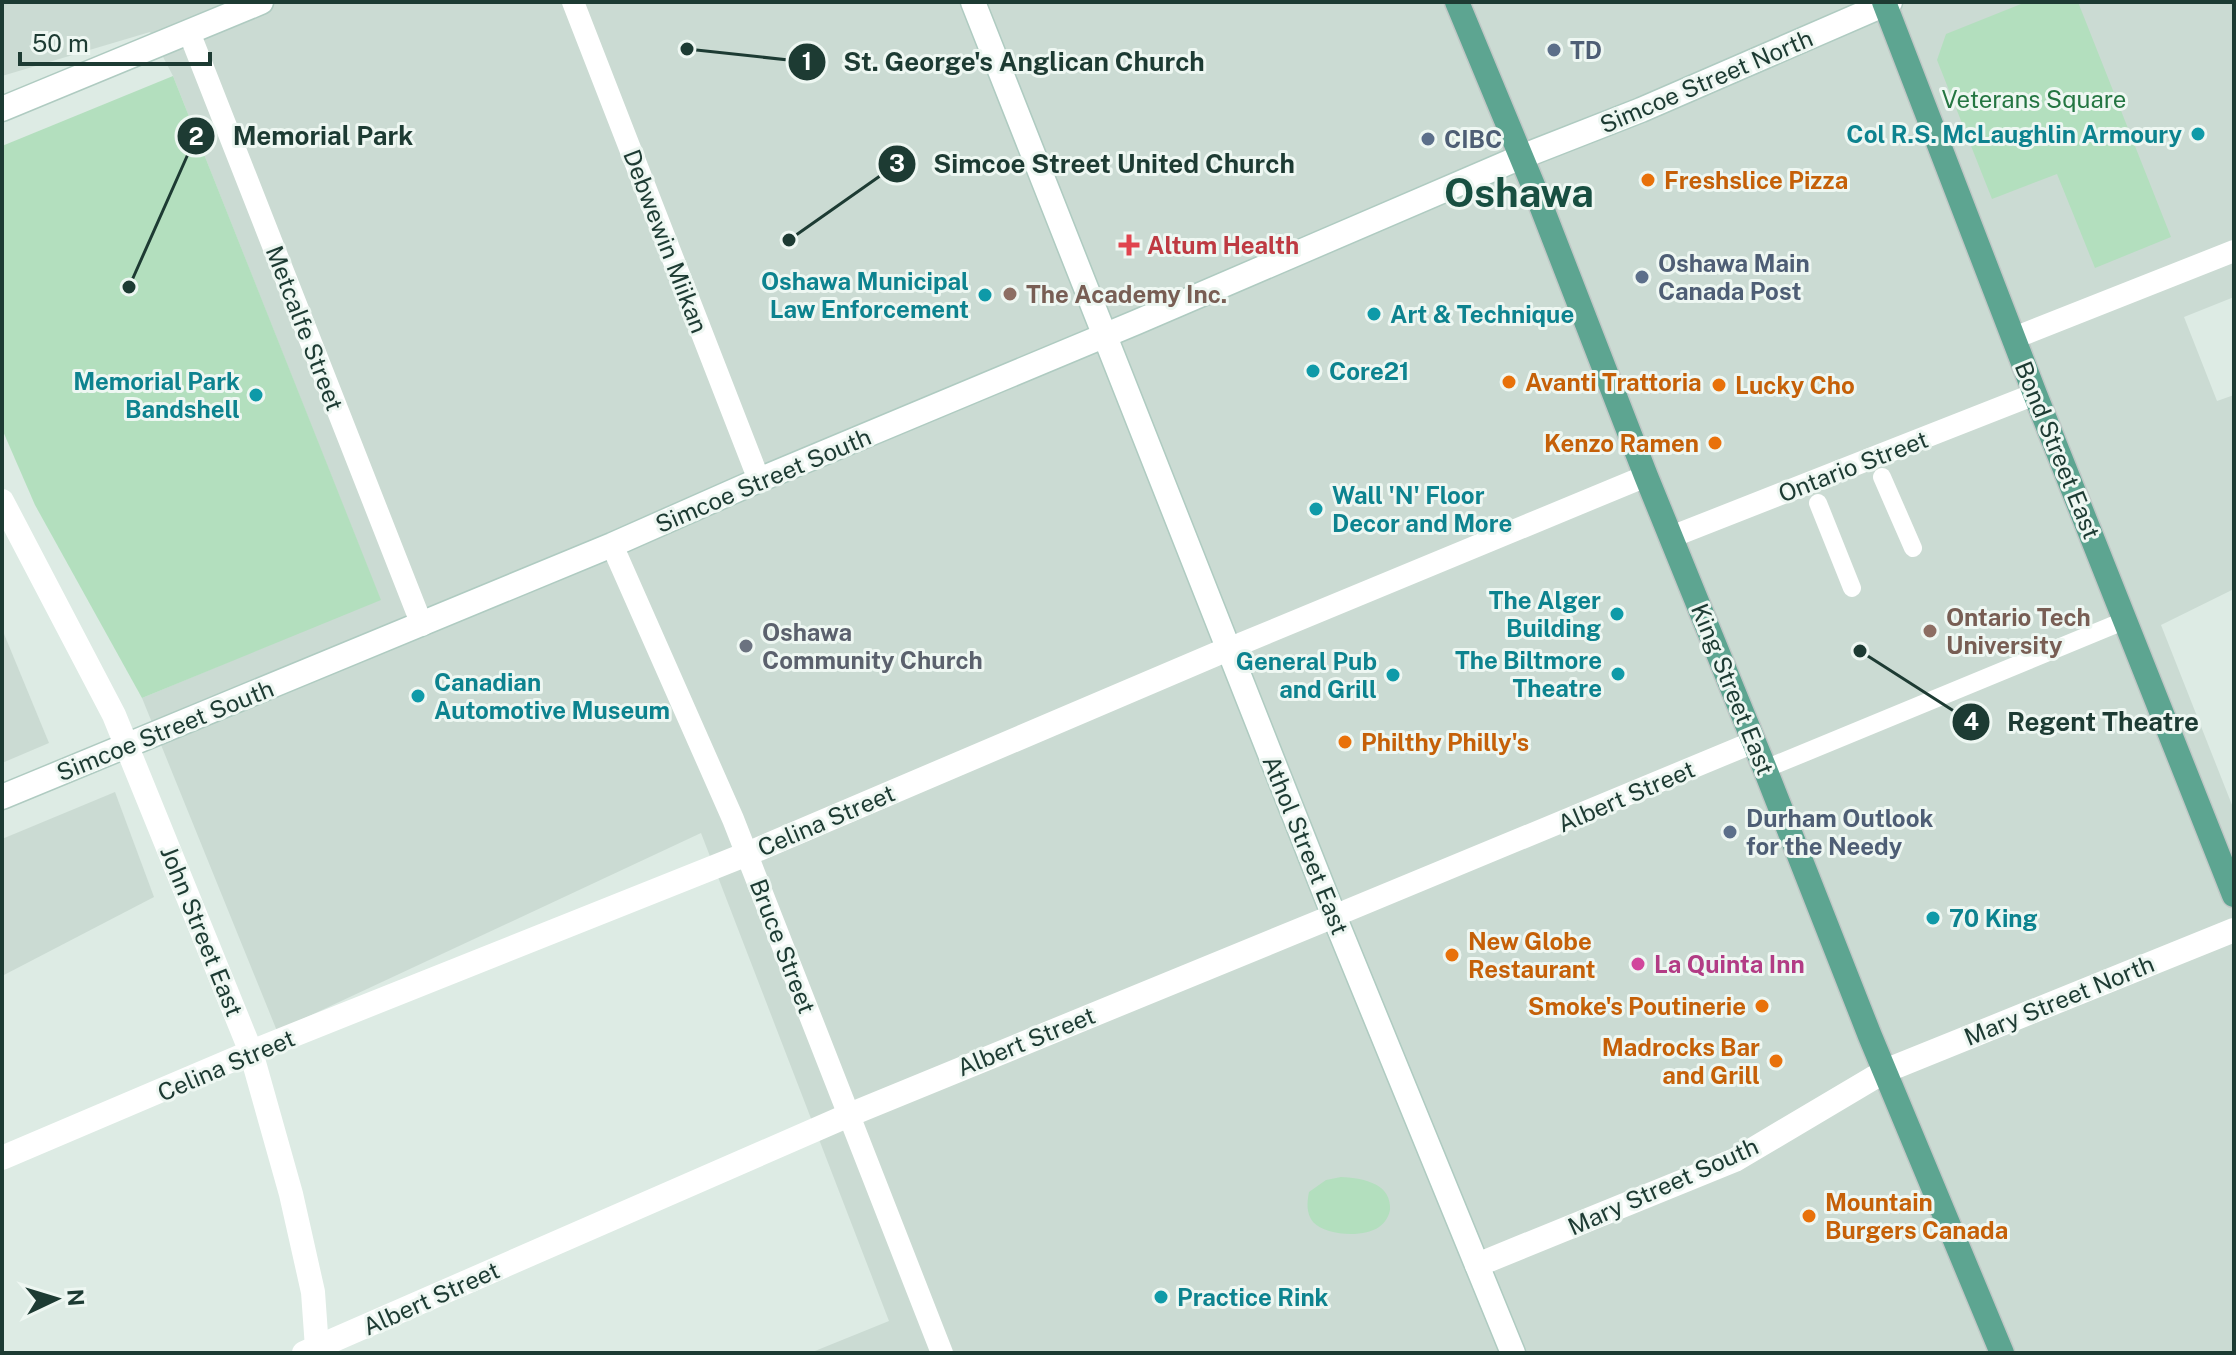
<svg xmlns="http://www.w3.org/2000/svg" width="2236" height="1355" viewBox="0 0 2236 1355" font-family="'Public Sans',sans-serif">
  <style>
    .built { fill: #cbdbd3 }
    .green { fill: #b3dfbe }
    .lines { fill: none; stroke-linecap: round; stroke-linejoin: round }
    .secondary-casing { stroke: #afcbc1; stroke-width: 27 }
    .primary-casing { stroke: #c0c8c6; stroke-width: 27 }
    .pedestrian { stroke: #fff; stroke-width: 18 }
    .minor { stroke: #fff; stroke-width: 22 }
    .tertiary { stroke: #fff; stroke-width: 24 }
    .secondary { stroke: #fff; stroke-width: 24 }
    .primary { stroke: #5da591; stroke-width: 24 }
    .service-dot { fill: #5c6f8a; stroke: #eef7f2; stroke-width: 3 }
    .culture-dot { fill: #0f9aa8; stroke: #eef7f2; stroke-width: 3 }
    .food-dot { fill: #e8710a; stroke: #eef7f2; stroke-width: 3 }
    .health-dot { fill: #e0444e; stroke: #eef7f2; stroke-width: 3 }
    .education-dot { fill: #8d6e63; stroke: #eef7f2; stroke-width: 3 }
    .worship-dot { fill: #6b7280; stroke: #eef7f2; stroke-width: 3 }
    .hotel-dot { fill: #d1479c; stroke: #eef7f2; stroke-width: 3 }
    .labels { text-anchor: middle; dominant-baseline: central; stroke-width: 6; stroke-linejoin: round; paint-order: stroke }
    .service-label { font-size: 24px; font-weight: bold; fill: #4e5e75; stroke: #eef7f2; text-anchor: start }
    .street-label { font-size: 24px; fill: #1d3b33; stroke: #eef7f2 }
    .park-label { font-size: 24px; fill: #247642; stroke: #eef7f2 }
    .culture-label { font-size: 24px; font-weight: bold; fill: #0d838f; stroke: #eef7f2; text-anchor: end }
    .food-label { font-size: 24px; font-weight: bold; fill: #c56008; stroke: #eef7f2; text-anchor: start }
    .health-label { font-size: 24px; font-weight: bold; fill: #be3a42; stroke: #eef7f2; text-anchor: start }
    .education-label { font-size: 24px; font-weight: bold; fill: #785e54; stroke: #eef7f2; text-anchor: start }
    .worship-label { font-size: 24px; font-weight: bold; fill: #5b616d; stroke: #eef7f2; text-anchor: start }
    .hotel-label { font-size: 24px; font-weight: bold; fill: #b23c85; stroke: #eef7f2; text-anchor: start }
    .town-label { font-size: 40px; font-weight: bold; fill: #184f41; stroke: #eef7f2 }
    .leader { fill: none; stroke: #1d3b33; stroke-width: 3 }
    .callout-dot { fill: #1d3b33; stroke: #eef7f2; stroke-width: 3 }
    .mark-label { font-size: 24px; text-anchor: middle; font-weight: bold; fill: #fff }
    .callout-label { font-size: 26px; text-anchor: middle; font-weight: bold; fill: #1d3b33; stroke: #eef7f2; stroke-width: 6; stroke-linejoin: round; paint-order: stroke }
  </style>
  <rect width="100%" height="100%" fill="#ddebe4"/>
  <!-- built -->
  <g class="built">
    <path d="M2 2H2234V297L2184 317 2217 401 2234 395V589L2161 625 2234 810V1353H810L889 1321 701 833 277 1031 142 698 380 599 173 76 150 32 2 76Z"/>
    <path d="M2 629 49 743 2 763Z"/>
    <path d="M115 792 154 897 2 976V839Z"/>
  </g>
  <!-- green -->
  <g class="green">
    <path d="M2026 2H2078L2171 237 2095 268 2057 174 1992 199 1937 60 1946 34Z"/>
    <path d="M173 76 381 600 142 698 35 505 2 429V146Z"/>
    <path d="M1341 1177C1360 1178 1389 1182 1390 1206 1391 1214 1385 1223 1379 1227 1364 1238 1326 1236 1313 1222 1306 1213 1307 1202 1309 1192L1326 1180Z"/>
  </g>
  <g class="lines">
    <!-- secondary casing -->
    <g class="secondary-casing">
      <g id="secondary">
        <path d="M973 2 1334 916 1513 1353"/>
        <path d="M2 109 261 2"/>
        <path d="M2 797 612 545 759 480 1137 322 1521 157 1641 110 1890 2"/>
      </g>
    </g>
    <!-- primary casing -->
    <g class="primary-casing">
      <g id="primary">
        <path d="M1457 2 1535 190 1646 476 1765 769 1870 1036 2002 1353"/>
        <path d="M1884 2 2035 394 2234 895"/>
      </g>
    </g>
    <!-- pedestrian -->
    <g class="pedestrian">
      <path d="M1882 477 1913 548"/>
      <path d="M1818 503 1852 588"/>
      <path d="M1765 769 2126 620"/>
    </g>
    <!-- minor -->
    <g class="minor">
      <path d="M573 2 759 480"/>
      <path d="M189 32 422 625"/>
      <path d="M2014 338 2234 251"/>
      <path d="M1671 537 2035 394"/>
      <path d="M612 545 733 819 942 1353"/>
      <path d="M1228 649 1646 476"/>
      <path d="M1334 916 1754 742"/>
    </g>
    <!-- tertiary -->
    <g class="tertiary">
      <path d="M2 501 114 715 251 1052 291 1194 313 1292 317 1348"/>
      <path d="M2 1158 251 1052 747 854 1228 649"/>
      <path d="M1477 1265 1735 1160 1885 1071 2234 930"/>
      <path d="M304 1353 849 1115 1334 916"/>
    </g>
    <!-- secondary -->
    <use href="#secondary" class="secondary"/>
    <!-- primary -->
    <use href="#primary" class="primary"/>
  </g>
  <!-- markers -->
  <g class="service-dot">
    <circle cx="1554" cy="50" r="8"/>
    <circle cx="1428" cy="139" r="8"/>
    <circle cx="1642" cy="277" r="8"/>
    <circle cx="1730" cy="832" r="8"/>
  </g>
  <g class="culture-dot">
    <circle cx="2198" cy="134" r="8"/>
    <circle cx="985" cy="295" r="8"/>
    <circle cx="1374" cy="314" r="8"/>
    <circle cx="1313" cy="371" r="8"/>
    <circle cx="256" cy="395" r="8"/>
    <circle cx="1316" cy="509" r="8"/>
    <circle cx="1617" cy="614" r="8"/>
    <circle cx="1618" cy="674" r="8"/>
    <circle cx="1393" cy="675" r="8"/>
    <circle cx="418" cy="696" r="8"/>
    <circle cx="1933" cy="918" r="8"/>
    <circle cx="1161" cy="1297" r="8"/>
  </g>
  <g class="food-dot">
    <circle cx="1648" cy="180" r="8"/>
    <circle cx="1509" cy="382" r="8"/>
    <circle cx="1719" cy="385" r="8"/>
    <circle cx="1715" cy="443" r="8"/>
    <circle cx="1345" cy="742" r="8"/>
    <circle cx="1452" cy="955" r="8"/>
    <circle cx="1762" cy="1006" r="8"/>
    <circle cx="1776" cy="1061" r="8"/>
    <circle cx="1809" cy="1216" r="8"/>
  </g>
  <path class="health-dot" d="M1125 233h8v8h8v8h-8v8h-8v-8h-8v-8h8z"/>
  <g class="education-dot">
    <circle cx="1010" cy="294" r="8"/>
    <circle cx="1930" cy="631" r="8"/>
  </g>
  <circle class="worship-dot" cx="746" cy="646" r="8"/>
  <circle class="hotel-dot" cx="1638" cy="964" r="8"/>
  <g class="labels">
    <!-- service labels -->
    <g class="service-label">
      <text x="1570" y="50">TD</text>
      <text x="1444" y="139">CIBC</text>
      <text x="1658" y="263">Oshawa Main<tspan x="1658" dy="28">Canada Post</tspan></text>
      <text x="1746" y="818">Durham Outlook<tspan x="1746" dy="28">for the Needy</tspan></text>
    </g>
    <!-- street labels -->
    <g class="street-label">
      <text transform="translate(1706 81) rotate(-23)">Simcoe Street North</text>
      <text transform="translate(666 241) rotate(69)">Debwewin Miikan</text>
      <text transform="translate(305 328) rotate(69)">Metcalfe Street</text>
      <text transform="translate(2058 450) rotate(68)">Bond Street East</text>
      <text transform="translate(1853 466) rotate(-21)">Ontario Street</text>
      <text transform="translate(763 480) rotate(-23)">Simcoe Street South</text>
      <text transform="translate(1733 689) rotate(68)">King Street East</text>
      <text transform="translate(165 730) rotate(-22)">Simcoe Street South</text>
      <text transform="translate(1626 796) rotate(-23)">Albert Street</text>
      <text transform="translate(826 820) rotate(-23)">Celina Street</text>
      <text transform="translate(1306 845) rotate(68)">Athol Street East</text>
      <text transform="translate(202 931) rotate(68)">John Street East</text>
      <text transform="translate(783 946) rotate(69)">Bruce Street</text>
      <text transform="translate(2059 1000) rotate(-22)">Mary Street North</text>
      <text transform="translate(1026 1041) rotate(-22)">Albert Street</text>
      <text transform="translate(226 1065) rotate(-23)">Celina Street</text>
      <text transform="translate(1663 1186) rotate(-24)">Mary Street South</text>
      <text transform="translate(431 1298) rotate(-24)">Albert Street</text>
    </g>
    <!-- park labels -->
    <g class="park-label">
      <text x="2034" y="99">Veterans Square</text>
    </g>
    <!-- culture labels -->
    <g class="culture-label">
      <text x="2182" y="134">Col R.S. McLaughlin Armoury</text>
      <text x="969" y="281">Oshawa Municipal<tspan x="969" dy="28">Law Enforcement</tspan></text>
      <text x="1390" y="314" text-anchor="start">Art &amp; Technique</text>
      <text x="1329" y="371" text-anchor="start">Core21</text>
      <text x="240" y="381">Memorial Park<tspan x="240" dy="28">Bandshell</tspan></text>
      <text x="1332" y="495" text-anchor="start">Wall 'N' Floor<tspan x="1332" dy="28">Decor and More</tspan></text>
      <text x="1601" y="600">The Alger<tspan x="1601" dy="28">Building</tspan></text>
      <text x="1602" y="660">The Biltmore<tspan x="1602" dy="28">Theatre</tspan></text>
      <text x="1377" y="661">General Pub<tspan x="1377" dy="28">and Grill</tspan></text>
      <text x="434" y="682" text-anchor="start">Canadian<tspan x="434" dy="28">Automotive Museum</tspan></text>
      <text x="1949" y="918" text-anchor="start">70 King</text>
      <text x="1177" y="1297" text-anchor="start">Practice Rink</text>
    </g>
    <!-- food labels -->
    <g class="food-label">
      <text x="1664" y="180">Freshslice Pizza</text>
      <text x="1525" y="382">Avanti Trattoria</text>
      <text x="1735" y="385">Lucky Cho</text>
      <text x="1699" y="443" text-anchor="end">Kenzo Ramen</text>
      <text x="1361" y="742">Philthy Philly's</text>
      <text x="1468" y="941">New Globe<tspan x="1468" dy="28">Restaurant</tspan></text>
      <text x="1746" y="1006" text-anchor="end">Smoke's Poutinerie</text>
      <text x="1760" y="1047" text-anchor="end">Madrocks Bar<tspan x="1760" dy="28">and Grill</tspan></text>
      <text x="1825" y="1202">Mountain<tspan x="1825" dy="28">Burgers Canada</tspan></text>
    </g>
    <!-- health labels -->
    <g class="health-label">
      <text x="1147" y="245">Altum Health</text>
    </g>
    <!-- education labels -->
    <g class="education-label">
      <text x="1026" y="294">The Academy Inc.</text>
      <text x="1946" y="617">Ontario Tech<tspan x="1946" dy="28">University</tspan></text>
    </g>
    <!-- worship labels -->
    <g class="worship-label">
      <text x="762" y="632">Oshawa<tspan x="762" dy="28">Community Church</tspan></text>
    </g>
    <!-- hotel labels -->
    <g class="hotel-label">
      <text x="1654" y="964">La Quinta Inn</text>
    </g>
    <!-- town labels -->
    <g class="town-label">
      <text x="1519" y="192">Oshawa</text>
    </g>
  </g>
  <!-- callouts -->
  <path class="leader" d="M687 49L807 62M129 287L196 136M789 240L897 164M1860 651L1971 722"/>
  <g class="callout-dot">
    <circle cx="687" cy="49" r="8"/>
    <circle cx="129" cy="287" r="8"/>
    <circle cx="789" cy="240" r="8"/>
    <circle cx="1860" cy="651" r="8"/>
    <circle cx="807" cy="62" r="20"/>
    <circle cx="196" cy="136" r="20"/>
    <circle cx="897" cy="164" r="20"/>
    <circle cx="1971" cy="722" r="20"/>
  </g>
  <g class="mark-label">
    <text x="807" y="70">1</text>
    <text x="196" y="145">2</text>
    <text x="897" y="172">3</text>
    <text x="1971" y="730">4</text>
  </g>
  <g class="callout-label">
    <text x="1024" y="71">St. George's Anglican Church</text>
    <text x="323" y="145">Memorial Park</text>
    <text x="1114" y="173">Simcoe Street United Church</text>
    <text x="2103" y="731">Regent Theatre</text>
  </g>
  <!-- border -->
  <rect width="2236" height="1355" fill="none" stroke="#1d3b33" stroke-width="8"/>
  <!-- north arrow -->
  <g transform="translate(56 1299) rotate(86)" stroke="#eef7f2" stroke-width="6" paint-order="stroke">
  <path d="M0-6L14 30L0 20L-14 30Z" fill="#1d3b33"/>
  <text y="-12" font-size="22" font-weight="bold" text-anchor="middle" fill="#1d3b33">N</text>
  </g>
  <!-- scale -->
  <path d="M20 52v12h190v-12" fill="none" stroke="#1d3b33" stroke-width="4"/>
  <text x="32" y="52" font-size="24" fill="#1d3b33" stroke="#eef7f2" stroke-width="6" paint-order="stroke">50 m</text>
</svg>
